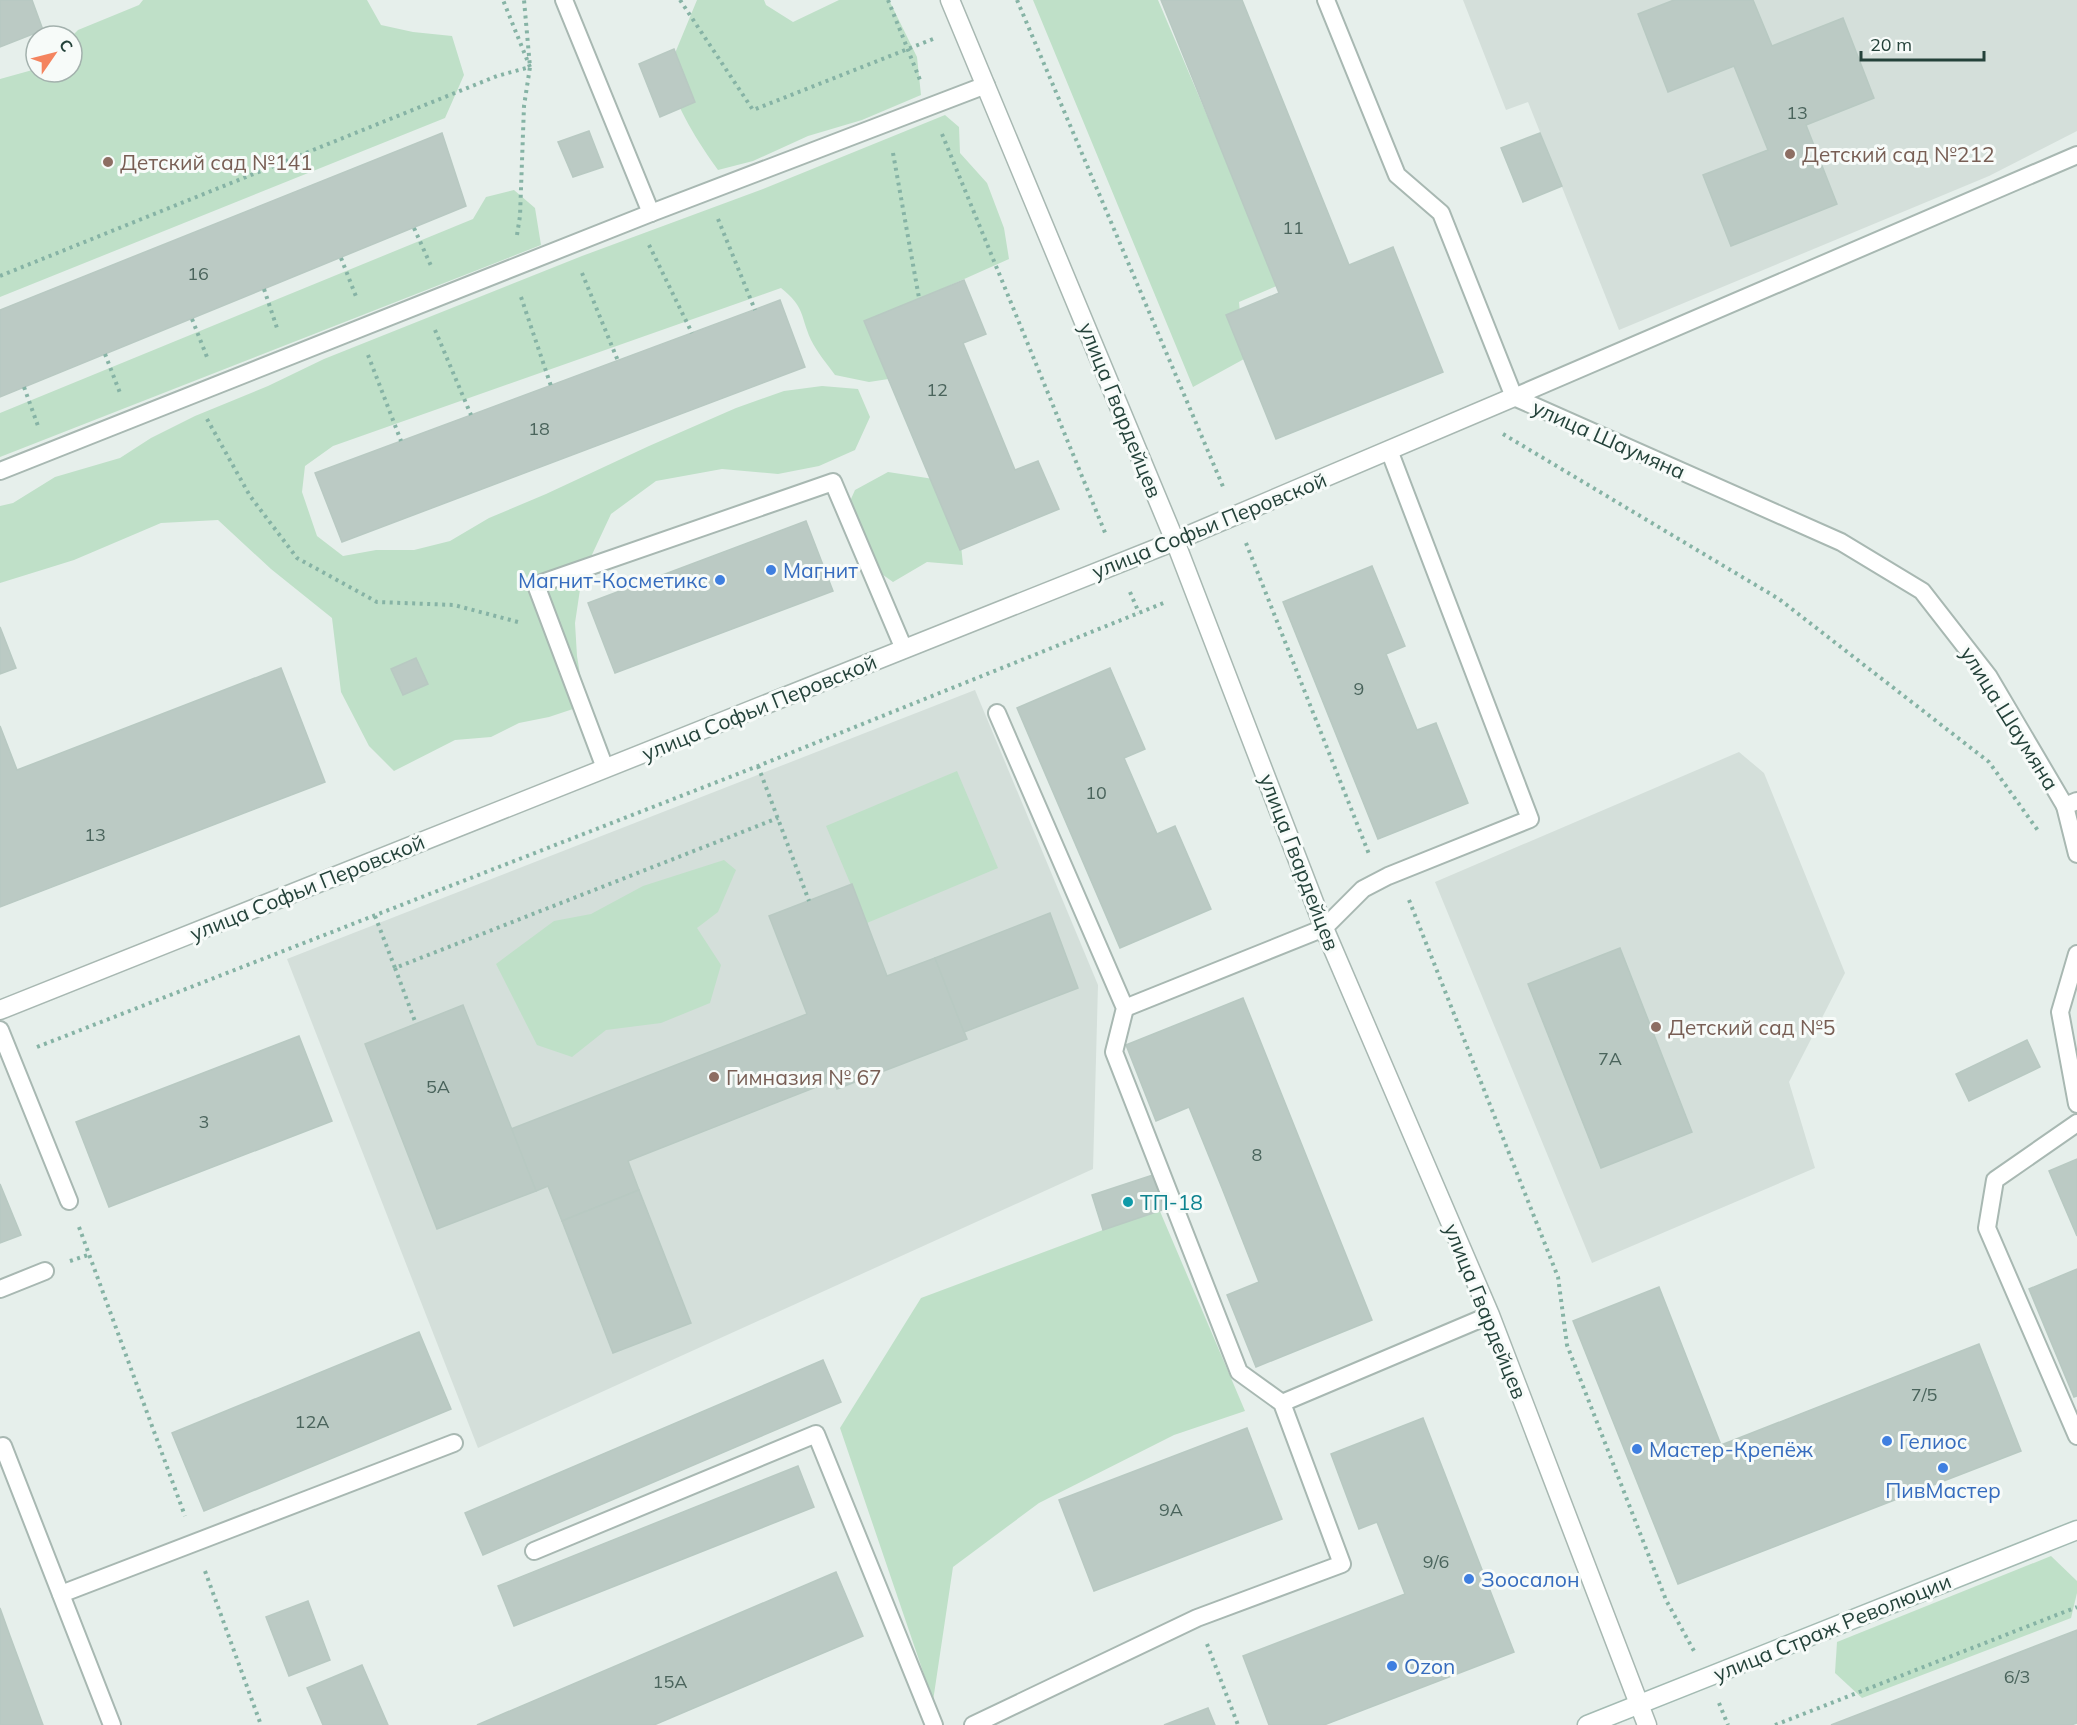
<svg xmlns="http://www.w3.org/2000/svg" width="2077" height="1725" viewBox="0 0 2077 1725" font-family="Mulish,sans-serif">
  <style>
    .built { fill: #d4dfda }
    .green { fill: #bfe0c8 }
    .building { fill: #bbcac4; stroke: #b8c9c2; stroke-width: 1.5 }
    .lines { fill: none; stroke-linecap: round; stroke-linejoin: round }
    .lane-casing { stroke: #a8b8b2; stroke-width: 20 }
    .street-casing { stroke: #a8b8b2; stroke-width: 21 }
    .secondary-casing { stroke: #a4bbb3; stroke-width: 21 }
    .path { stroke: #86b3a5; stroke-width: 4; stroke-dasharray: 3 4.5; stroke-linecap: butt }
    .lane { stroke: #fff; stroke-width: 16 }
    .street { stroke: #fff; stroke-width: 18 }
    .secondary { stroke: #fff; stroke-width: 18 }
    .education-dot { fill: #8d6e63; stroke: #f7fbf9; stroke-width: 2 }
    .shop-dot { fill: #3f7fe0; stroke: #f7fbf9; stroke-width: 2 }
    .culture-dot { fill: #0f9aa8; stroke: #f7fbf9; stroke-width: 2 }
    .labels { text-anchor: middle; dominant-baseline: central; stroke-width: 6; stroke-linejoin: round; paint-order: stroke }
    .number-label { font-size: 18px; fill: #4a645c }
    .education-label { font-size: 21px; fill: #785e54; stroke: #f7fbf9; text-anchor: start }
    .street-label { font-size: 21px; fill: #24423a; stroke: #f7fbf9 }
    .shop-label { font-size: 21px; fill: #366cbe; stroke: #f7fbf9; text-anchor: start }
    .culture-label { font-size: 21px; fill: #0d838f; stroke: #f7fbf9; text-anchor: start }
  </style>
  <rect width="100%" height="100%" fill="#e6efeb"/>
  <!-- built -->
  <g class="built">
    <path d="M1463 0H2077V131L1989 176 1619 330 1528 102 1506 110Z"/>
    <path d="M975 690 1098 985 1093 1169 478 1448 287 959Z"/>
    <path d="M1739 752 1764 773 1845 973 1789 1082 1815 1168 1592 1263 1435 882Z"/>
  </g>
  <!-- green -->
  <g class="green">
    <path d="M143 0H367L381 25 413 32 452 36 464 75 445 118 0 297V79L36 69V72H72V36L78 30 139 5Z"/>
    <path d="M697 0H764L766 5 793 22 839 0H889L917 57 921 95 862 120 808 136 753 161 718 170C695 138 680 112 666 75Z"/>
    <path d="M1033 0H1158L1279 285 1239 302 1244 359 1193 387Z"/>
    <path d="M945 115 959 127 960 153 987 183 1004 228 1009 259 888 313 895 378 869 382 835 375C827 364 817 352 811 340 800 315 805 307 781 288L333 446 305 466 302 492 317 536 343 556 376 550H414L450 541 489 518 546 494 649 446 736 408 784 391 822 386 858 389 870 417 855 450 819 466 778 474 722 469 656 481 611 514 582 576 575 623 577 656 585 705 549 717 519 723 491 737 455 740 394 771 369 746 341 692 332 618 271 569 218 520 161 523 74 560 0 583V506L13 503 55 477 120 458 151 438 195 416 268 386 324 359 582 256 763 189Z"/>
    <path d="M514 190 535 208 541 245 0 457V413L473 219 486 197Z"/>
    <path d="M888 472 940 480 958 515 963 565 927 562 893 582 858 557 843 517 855 490Z"/>
    <path d="M957 771 998 868 867 923 826 826Z"/>
    <path d="M724 860 736 870 718 912 697 928 721 965 710 1003 661 1023 606 1030 572 1057 537 1045 496 964 554 921 591 914 643 886Z"/>
    <path d="M1159 1209 1245 1411 1174 1435 1039 1503 953 1567 933 1701 840 1428 921 1298Z"/>
    <path d="M2051 1556 2077 1581V1593L2071 1618 1862 1698 1835 1673 1837 1642Z"/>
  </g>
  <!-- building -->
  <g class="building">
    <path d="M0 0H32L43 30 0 47Z"/>
    <path d="M1161 0H1242L1349 265 1393 247 1443 372 1276 439 1226 315 1279 293Z"/>
    <path d="M1674 0H1753L1772 46 1843 18 1874 98 1806 125 1837 204 1731 246 1703 175 1768 150 1734 66 1668 92 1638 14Z"/>
    <path d="M674 49 695 102 660 117 639 64Z"/>
    <path d="M589 131 603 167 573 177 558 142Z"/>
    <path d="M442 133 466 206 0 397V310Z"/>
    <path d="M1540 133 1562 186 1523 202 1501 148Z"/>
    <path d="M964 280 986 334 963 343 1015 470 1038 461 1059 509 960 550 864 321Z"/>
    <path d="M780 300 805 367 342 542 315 473Z"/>
    <path d="M806 521 833 591 615 673 588 603Z"/>
    <path d="M1372 566 1405 646 1386 654 1417 730 1436 723 1468 803 1378 839 1283 602Z"/>
    <path d="M0 627 16 668 0 674Z"/>
    <path d="M416 658 428 684 403 695 391 669Z"/>
    <path d="M281 668 325 782 0 907V726L17 770Z"/>
    <path d="M1110 668 1145 749 1124 758 1157 834 1175 826 1211 909 1120 948 1017 708Z"/>
    <path d="M852 884 887 976 935 958 967 1039 837 1089 834 1080 628 1161 639 1190 562 1221 548 1186 536 1191 511 1129 807 1014 769 916Z"/>
    <path d="M1050 913 1078 988 964 1032 935 958Z"/>
    <path d="M1620 948 1692 1132 1601 1168 1528 984Z"/>
    <path d="M1243 998 1372 1320 1256 1367 1227 1295 1259 1282 1222 1188 1189 1107 1156 1121 1126 1045Z"/>
    <path d="M463 1005 536 1191 437 1229 365 1044Z"/>
    <path d="M299 1036 332 1121 109 1207 76 1122Z"/>
    <path d="M2027 1040 2040 1067 1969 1101 1956 1074Z"/>
    <path d="M2077 1159V1236L2049 1171Z"/>
    <path d="M1153 1175 1165 1209 1103 1230 1092 1195Z"/>
    <path d="M0 1184 21 1235 0 1243Z"/>
    <path d="M639 1190 691 1323 613 1353 562 1221Z"/>
    <path d="M2077 1269V1396L2074 1397 2029 1289Z"/>
    <path d="M1659 1287 1721 1445 1979 1344 2021 1451 1678 1584 1573 1321Z"/>
    <path d="M419 1332 451 1409 204 1511 172 1433Z"/>
    <path d="M823 1360 841 1402 483 1555 465 1513Z"/>
    <path d="M1423 1418 1514 1652 1324 1725H1269L1243 1656 1405 1594 1377 1522 1359 1529 1331 1454Z"/>
    <path d="M1247 1428 1282 1519 1094 1591 1059 1500Z"/>
    <path d="M798 1466 814 1507 514 1626 498 1586Z"/>
    <path d="M836 1572 863 1636 654 1725H477Z"/>
    <path d="M308 1601 330 1660 289 1676 266 1617Z"/>
    <path d="M0 1608 10 1636 43 1725H0Z"/>
    <path d="M2077 1630V1723L2071 1725H1831Z"/>
    <path d="M362 1665 388 1725H323L307 1688Z"/>
    <path d="M1208 1708 1215 1725H1164Z"/>
  </g>
  <g class="lines">
    <!-- lane casing -->
    <g class="lane-casing">
      <g id="lane">
        <path d="M564 0 651 213"/>
        <path d="M1326 0 1397 175 1441 213 1514 397"/>
        <path d="M0 471 651 213 986 85"/>
        <path d="M605 768 536 585 833 482 904 649"/>
        <path d="M2077 801 2065 806 2077 854"/>
        <path d="M2065 806 1989 677 1922 591 1841 542 1514 397 2077 155"/>
        <path d="M2077 954 2060 1012 2077 1104"/>
        <path d="M1125 1008 1324 928 1363 889 1388 876 1530 819 1389 450"/>
        <path d="M0 1030 69 1201"/>
        <path d="M2077 1123 1995 1180 1987 1228 2077 1436"/>
        <path d="M0 1289 45 1271"/>
        <path d="M1282 1403 1490 1315"/>
        <path d="M3 1446 112 1725"/>
        <path d="M534 1551 816 1434 934 1725"/>
        <path d="M61 1594 454 1443"/>
        <path d="M973 1725 1197 1618 1342 1564 1282 1403 1239 1372 1114 1052 1125 1008 997 713"/>
      </g>
    </g>
    <!-- street casing -->
    <g class="street-casing">
      <g id="street">
        <path d="M950 0 1175 541 1324 928 1490 1315 1647 1725"/>
        <path d="M0 1010 1175 541 1514 397"/>
      </g>
    </g>
    <!-- secondary casing -->
    <g class="secondary-casing">
      <path id="secondary" d="M1587 1725 2077 1530"/>
    </g>
    <!-- path -->
    <g class="path">
      <path d="M680 0 753 110 933 39"/>
      <path d="M888 0 920 80"/>
      <path d="M1017 0 1224 489"/>
      <path d="M942 134 1106 535"/>
      <path d="M893 153 919 298"/>
      <path d="M718 219 755 310"/>
      <path d="M414 228 432 268"/>
      <path d="M517 235 520 216 524 106 530 67 524 0"/>
      <path d="M649 245 692 333"/>
      <path d="M341 258 357 299"/>
      <path d="M582 273 618 361"/>
      <path d="M0 276 497 76 530 67 503 0"/>
      <path d="M264 289 278 331"/>
      <path d="M521 297 551 386"/>
      <path d="M192 319 207 357"/>
      <path d="M435 330 471 415"/>
      <path d="M105 354 120 393"/>
      <path d="M368 355 401 441"/>
      <path d="M24 387 38 426"/>
      <path d="M207 419 250 496 297 558 377 602 454 605 518 622"/>
      <path d="M1503 434 1779 599 1989 762 2039 832"/>
      <path d="M1246 543 1369 854"/>
      <path d="M1130 592 1139 613"/>
      <path d="M758 766 809 901"/>
      <path d="M1409 900 1558 1277 1567 1345 1666 1600 1694 1651"/>
      <path d="M375 916 395 968 778 818"/>
      <path d="M395 968 416 1024"/>
      <path d="M37 1047 758 766 1166 602"/>
      <path d="M79 1227 185 1516"/>
      <path d="M70 1261 88 1255"/>
      <path d="M205 1571 261 1725"/>
      <path d="M1207 1644 1238 1725"/>
      <path d="M1719 1703 1728 1725"/>
      <path d="M1775 1725 2077 1607"/>
    </g>
    <!-- lane -->
    <use href="#lane" class="lane"/>
    <!-- street -->
    <use href="#street" class="street"/>
    <!-- secondary -->
    <use href="#secondary" class="secondary"/>
  </g>
  <!-- markers -->
  <g class="education-dot">
    <circle cx="1790" cy="154" r="6"/>
    <circle cx="108" cy="162" r="6"/>
    <circle cx="1656" cy="1027" r="6"/>
    <circle cx="714" cy="1077" r="6"/>
  </g>
  <g class="shop-dot">
    <circle cx="771" cy="570" r="6"/>
    <circle cx="720" cy="580" r="6"/>
    <circle cx="1887" cy="1441" r="6"/>
    <circle cx="1637" cy="1449" r="6"/>
    <circle cx="1943" cy="1468" r="6"/>
    <circle cx="1469" cy="1579" r="6"/>
    <circle cx="1392" cy="1666" r="6"/>
  </g>
  <circle class="culture-dot" cx="1128" cy="1202" r="6"/>
  <g class="labels">
    <!-- number labels -->
    <g class="number-label">
      <text x="1797" y="112">13</text>
      <text x="1293" y="227">11</text>
      <text x="198" y="273">16</text>
      <text x="937" y="389">12</text>
      <text x="539" y="428">18</text>
      <text x="1359" y="688">9</text>
      <text x="1096" y="792">10</text>
      <text x="95" y="834">13</text>
      <text x="1610" y="1058">7А</text>
      <text x="438" y="1086">5А</text>
      <text x="204" y="1121">3</text>
      <text x="1257" y="1154">8</text>
      <text x="1924" y="1394">7/5</text>
      <text x="312" y="1421">12А</text>
      <text x="1171" y="1509">9А</text>
      <text x="1436" y="1561">9/6</text>
      <text x="2017" y="1676">6/3</text>
      <text x="670" y="1681">15А</text>
    </g>
    <!-- education labels -->
    <g class="education-label">
      <text x="1802" y="154">Детский сад №212</text>
      <text x="120" y="162">Детский сад №141</text>
      <text x="1668" y="1027">Детский сад №5</text>
      <text x="726" y="1077">Гимназия № 67</text>
    </g>
    <!-- street labels -->
    <g class="street-label">
      <text transform="translate(1121 410) rotate(68)">улица Гвардейцев</text>
      <text transform="translate(1609 439) rotate(24)">улица Шаумяна</text>
      <text transform="translate(1209 525) rotate(-22)">улица Софьи Перовской</text>
      <text transform="translate(759 707) rotate(-22)">улица Софьи Перовской</text>
      <text transform="translate(2010 718) rotate(58)">улица Шаумяна</text>
      <text transform="translate(1300 862) rotate(69)">улица Гвардейцев</text>
      <text transform="translate(307 887) rotate(-22)">улица Софьи Перовской</text>
      <text transform="translate(1486 1311) rotate(68)">улица Гвардейцев</text>
      <text transform="translate(1832 1627) rotate(-22)">улица Страж Революции</text>
    </g>
    <!-- shop labels -->
    <g class="shop-label">
      <text x="783" y="570">Магнит</text>
      <text x="708" y="580" text-anchor="end">Магнит-Косметикс</text>
      <text x="1899" y="1441">Гелиос</text>
      <text x="1649" y="1449">Мастер-Крепёж</text>
      <text x="1943" y="1490" text-anchor="middle">ПивМастер</text>
      <text x="1481" y="1579">Зоосалон</text>
      <text x="1404" y="1666">Ozon</text>
    </g>
    <!-- culture labels -->
    <g class="culture-label">
      <text x="1140" y="1202">ТП-18</text>
    </g>
  </g>
  <!-- north arrow -->
  <g transform="translate(54 54) rotate(55)"><circle r="28" fill="#f7fbf9" stroke="#a3b1ad" stroke-width="1.5"/>
  <path d="M0-4.5L10 22L0 15L-10 22Z" fill="#f4845f"/>
  <text y="-9" font-size="16" font-weight="bold" text-anchor="middle" fill="#24423a">С</text>
  </g>
  <!-- scale -->
  <path d="M1861 51v9h123v-9" fill="none" stroke="#24423a" stroke-width="3"/>
  <text x="1870" y="51" font-size="18" fill="#24423a" stroke="#f7fbf9" stroke-width="4.5" paint-order="stroke">20 m</text>
</svg>
